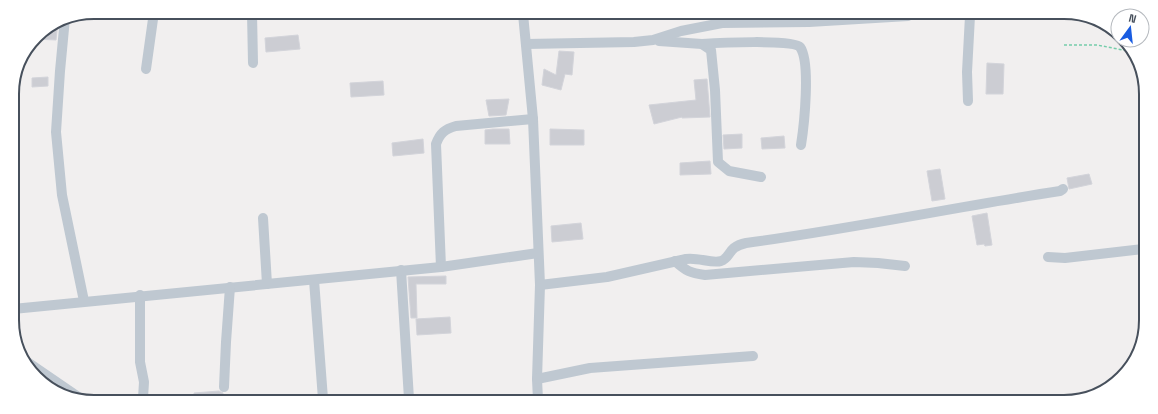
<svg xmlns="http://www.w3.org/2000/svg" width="1158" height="414" viewBox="0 0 1158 414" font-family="'Space Grotesk',sans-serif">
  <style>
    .building { fill: #cccdd3; stroke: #d3d4da }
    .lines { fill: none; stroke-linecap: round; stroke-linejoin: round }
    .path { stroke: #75cdaa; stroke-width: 1.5; stroke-dasharray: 3 2; stroke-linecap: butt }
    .minor { stroke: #bfc8d1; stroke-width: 10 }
    .rim { fill: none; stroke: #47505c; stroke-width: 2 }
  </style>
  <rect width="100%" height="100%" fill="#f1efef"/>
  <!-- building -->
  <g class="building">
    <path d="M58 21 56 40 35 39 40 33Z"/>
    <path d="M298 35 300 49 266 52 265 38Z"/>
    <path d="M559 51 574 52 572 75 565 74 561 90 542 85 544 69 556 75Z"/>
    <path d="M987 63 1004 64 1003 94H986Z"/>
    <path d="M48 77V86L32 87V78Z"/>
    <path d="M707 79 710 117 682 118V117L654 124 649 105 696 100 694 80Z"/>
    <path d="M383 81 384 95 351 97 350 83Z"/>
    <path d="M509 99 506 115 489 116 486 100Z"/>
    <path d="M493 129H509L510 144H485V130Z"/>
    <path d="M550 129 584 130V145H550Z"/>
    <path d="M742 134V148L724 149 723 135Z"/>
    <path d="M784 136 785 148 762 149 761 138Z"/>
    <path d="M423 139 424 153 393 156 392 143Z"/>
    <path d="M710 161 711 174 680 175V163Z"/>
    <path d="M940 169 945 199 932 201 927 171Z"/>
    <path d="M1089 174 1092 184 1069 189 1067 178Z"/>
    <path d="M987 213 992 245 985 246 984 244 977 245 972 216Z"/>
    <path d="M581 223 583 239 552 242 551 226Z"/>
    <path d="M446 276V284H416L417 318H411L408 277Z"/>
    <path d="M450 317 451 333 417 335 416 319Z"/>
    <path d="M219 391 223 393V398H194V393Z"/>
  </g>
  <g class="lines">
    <!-- path -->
    <path class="path" d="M1064 45H1097L1123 50H1130"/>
    <!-- minor -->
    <g class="minor">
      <path d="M252 13 253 63"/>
      <path d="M523 14 533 119 540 285 537 379 538 400"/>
      <path d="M65 18 60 71 56 132 62 195 84 301"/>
      <path d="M659 41 702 44 711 50 715 90 718 162 729 171 761 177"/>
      <path d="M526 44 634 42 653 40 681 31 722 23 809 22 908 16"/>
      <path d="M702 44C716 43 793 39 800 47 811 62 804 126 801 145"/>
      <path d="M146 69 154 12"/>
      <path d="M968 101 967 72 970 16"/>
      <path d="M263 218 267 284"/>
      <path d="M1048 257 1065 258 1143 249"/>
      <path d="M675 261C686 271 690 273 705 275L854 262 878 263 905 266"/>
      <path d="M441 267 436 144C440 133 445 129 456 126L533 119"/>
      <path d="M401 270 409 399"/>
      <path d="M314 280 323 399"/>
      <path d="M540 285 607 277 686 259C698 257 712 264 721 261 728 259 729 252 734 248 738 245 741 244 746 243 851 229 955 207 1060 191L1063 189"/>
      <path d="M140 295V362L144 382 143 398"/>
      <path d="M13 309 441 267 538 253"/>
      <path d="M26 361 80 398"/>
      <path d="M537 379 590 368 753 356"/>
      <path d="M224 387 226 342 230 287"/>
    </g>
  </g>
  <!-- crop -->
  <path d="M0 0H1158V414H0ZM94 19H1064A75 75 0 0 1 1139 94V320A75 75 0 0 1 1064 395H94A75 75 0 0 1 19 320V94A75 75 0 0 1 94 19Z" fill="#fff" fill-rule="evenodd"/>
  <path class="rim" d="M94 19H1064A75 75 0 0 1 1139 94V320A75 75 0 0 1 1064 395H94A75 75 0 0 1 19 320V94A75 75 0 0 1 94 19Z"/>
  <!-- north arrow -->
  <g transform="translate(1130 28) rotate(15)"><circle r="19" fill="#ffffff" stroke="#b5b9be"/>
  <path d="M0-3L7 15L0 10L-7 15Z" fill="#195ce1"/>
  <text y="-6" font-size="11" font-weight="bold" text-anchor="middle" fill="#47505c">N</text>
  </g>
</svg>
